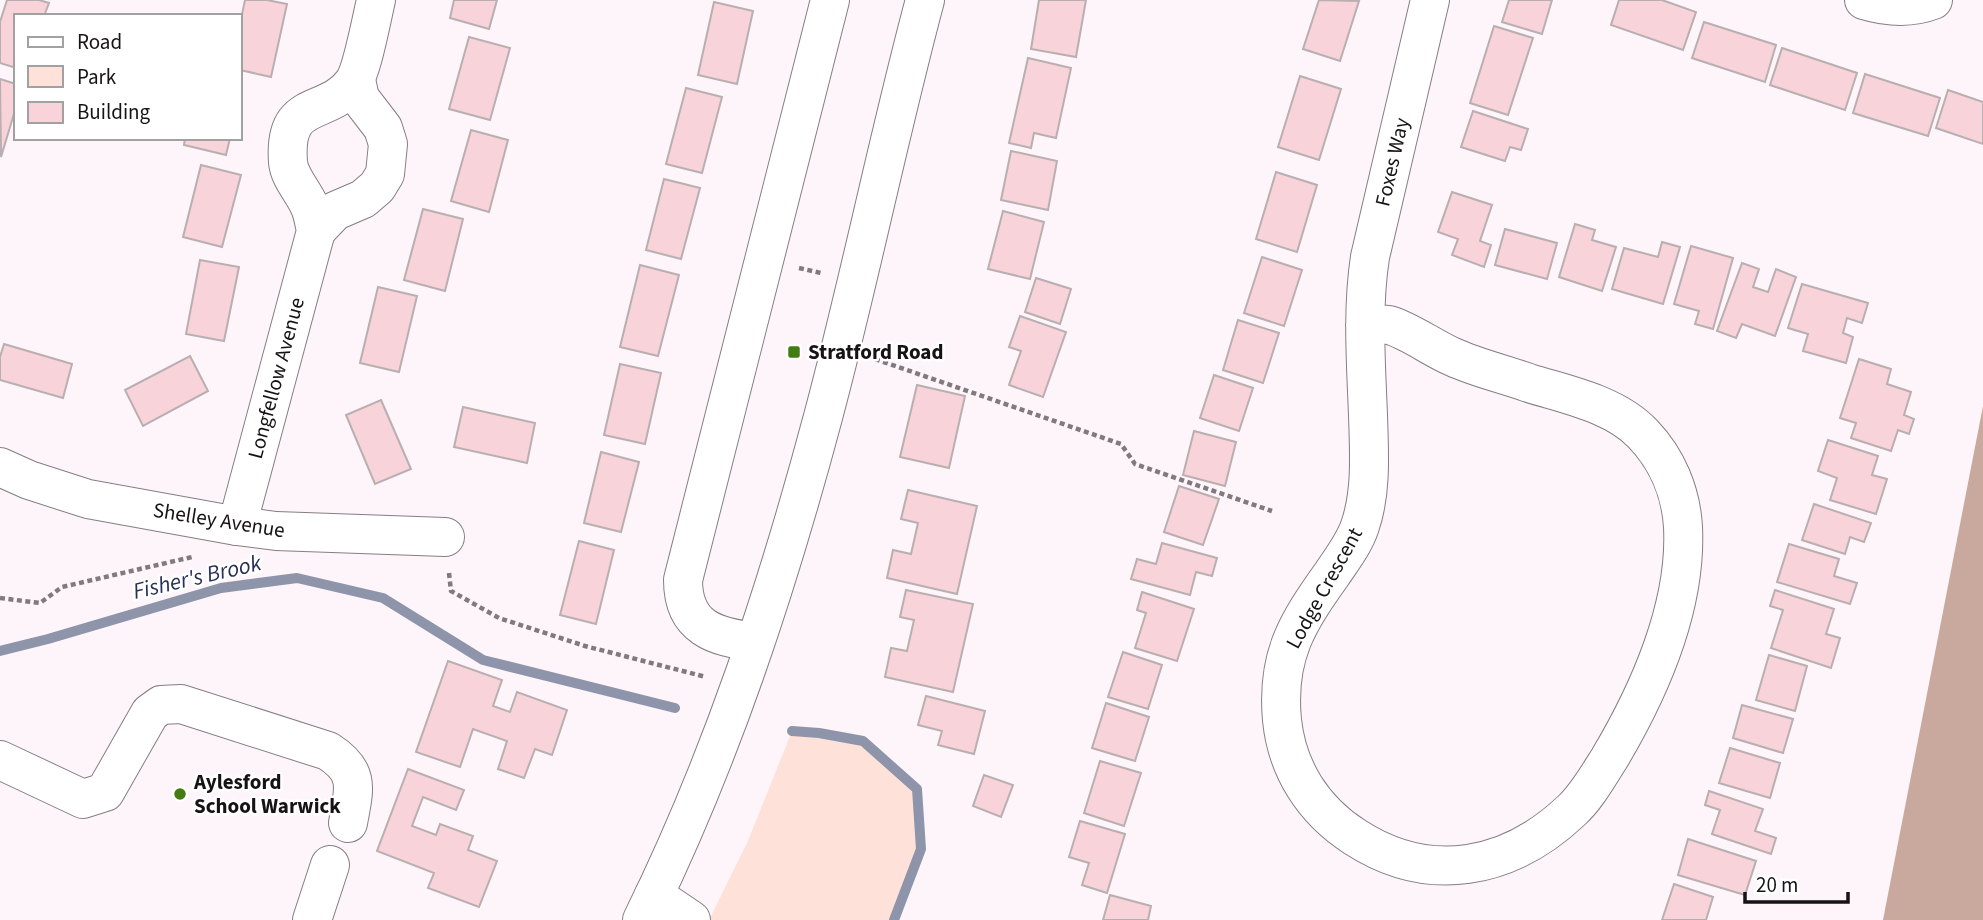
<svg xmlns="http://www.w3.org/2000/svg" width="1983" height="920" viewBox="0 0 1983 920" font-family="'Source Sans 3',sans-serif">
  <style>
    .green { fill: #fee2d9 }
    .forest { fill: #c9a89d }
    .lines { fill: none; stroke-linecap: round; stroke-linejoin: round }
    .stream { stroke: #8e94a9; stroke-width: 10 }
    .building { fill: #f8d3d9; stroke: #b9afb1; stroke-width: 2 }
    .minor-casing { stroke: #857e83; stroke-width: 40 }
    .major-casing { stroke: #857e83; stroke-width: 40 }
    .path { stroke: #807a7e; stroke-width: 4.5; stroke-dasharray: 5 3.5; stroke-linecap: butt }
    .minor { stroke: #fff; stroke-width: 38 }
    .major { stroke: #fff; stroke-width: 38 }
    .poi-dot { fill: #437c12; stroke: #fff; stroke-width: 2.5 }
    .labels { text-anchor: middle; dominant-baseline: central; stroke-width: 5; stroke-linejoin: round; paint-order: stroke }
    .street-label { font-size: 21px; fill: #161315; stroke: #fff }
    .poi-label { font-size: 21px; font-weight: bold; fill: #161315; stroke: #fff; text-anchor: start }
    .water-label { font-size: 23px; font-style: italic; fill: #263058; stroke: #fff }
  </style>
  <rect width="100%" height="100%" fill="#fdf5fa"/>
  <!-- green -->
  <path class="green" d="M792 731 819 733 863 741 917 789 921 849 894 920H709L747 843Z"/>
  <!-- forest -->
  <path class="forest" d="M1983 406V920H1883Z"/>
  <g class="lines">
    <!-- stream -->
    <g class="stream">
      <path d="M0 651 48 639 221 588 297 578 383 598 483 660 675 708"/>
      <path d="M792 731 819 733 863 741 917 789 921 849 894 920"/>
    </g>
  </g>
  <!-- building -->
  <g class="building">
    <path d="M7 0H39L49 3 44 16H16V68L0 63V22Z"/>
    <path d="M245 0H267L287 4 271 77 240 70V24Z"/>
    <path d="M454 0H497L489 29 450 18Z"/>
    <path d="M1039 0H1086L1076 57 1031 49Z"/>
    <path d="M1319 0 1359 1 1340 61 1303 49Z"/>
    <path d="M1509 0H1552L1542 34 1502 22Z"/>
    <path d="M1619 0H1662L1696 12 1683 50 1611 25Z"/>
    <path d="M714 2 753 11 737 84 698 75Z"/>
    <path d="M1704 22 1776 45 1765 82 1692 58Z"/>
    <path d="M1494 26 1533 38 1508 115 1470 103Z"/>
    <path d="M469 37 510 48 490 120 449 109Z"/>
    <path d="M1782 48 1857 73 1845 110 1770 85Z"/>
    <path d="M1028 58 1071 68 1056 138 1034 133 1031 148 1009 143Z"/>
    <path d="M1865 74 1940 98 1928 136 1853 113Z"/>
    <path d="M1300 76 1341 89 1319 160 1278 147Z"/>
    <path d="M0 79 16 84V107L1 157Z"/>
    <path d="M686 88 722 97 702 173 666 164Z"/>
    <path d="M1948 90 1983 102V144L1936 128Z"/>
    <path d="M1473 111 1528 129 1521 150 1510 147 1505 161 1461 147Z"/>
    <path d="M471 130 508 140 489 212 451 201Z"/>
    <path d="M185 138H230L226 155 184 145Z"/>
    <path d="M1011 151 1057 161 1048 210 1001 200Z"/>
    <path d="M201 165 241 175 222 247 183 237Z"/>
    <path d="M1276 172 1317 185 1297 252 1256 239Z"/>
    <path d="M664 179 700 188 681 259 646 250Z"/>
    <path d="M1452 192 1492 205 1480 241 1491 245 1484 267 1452 255 1458 239 1438 232Z"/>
    <path d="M423 209 463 219 445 291 404 280Z"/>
    <path d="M1003 211 1044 222 1030 279 988 269Z"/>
    <path d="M1575 224 1595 230 1592 240 1616 247 1602 291 1559 277Z"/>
    <path d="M1505 229 1557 243 1547 279 1495 265Z"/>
    <path d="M1662 242 1680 247 1663 304 1612 289 1624 248 1658 257Z"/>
    <path d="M1691 246 1733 258 1713 329 1695 324 1699 311 1674 304Z"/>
    <path d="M1262 257 1302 270 1284 326 1244 313Z"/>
    <path d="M200 260 239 267 224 341 186 334Z"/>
    <path d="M1742 263 1759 269 1753 287 1768 292 1776 269 1796 277 1775 336 1742 324 1736 338 1717 331Z"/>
    <path d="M640 265 679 275 658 356 620 347Z"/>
    <path d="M1036 278 1071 289 1060 324 1025 312Z"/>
    <path d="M1802 284 1868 303 1862 323 1847 318 1843 333 1853 337 1846 363 1803 351 1808 334 1788 328Z"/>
    <path d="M378 287 417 296 399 372 360 363Z"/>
    <path d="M1020 316 1066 332 1043 397 1009 385 1021 351 1009 347Z"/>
    <path d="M1238 320 1279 333 1263 383 1223 370Z"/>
    <path d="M4 344 72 364 63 398 0 380V357Z"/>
    <path d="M190 356 208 391 143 426 125 390Z"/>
    <path d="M1859 359 1891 369 1887 384 1911 392 1904 415 1914 419 1909 434 1898 430 1891 451 1851 438 1856 423 1840 418Z"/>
    <path d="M620 364 661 373 645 444 604 435Z"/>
    <path d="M1214 375 1253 388 1239 431 1200 418Z"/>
    <path d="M917 385 965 396 949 468 900 457Z"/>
    <path d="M381 400 411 469 375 484 346 415Z"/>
    <path d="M463 407 535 423 527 463 454 447Z"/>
    <path d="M1194 431 1236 442 1225 486 1183 475Z"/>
    <path d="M1828 440 1878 456 1872 475 1887 479 1876 514 1830 500 1837 478 1818 471Z"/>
    <path d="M601 452 639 462 621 532 584 523Z"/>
    <path d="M1179 486 1219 499 1203 545 1164 532Z"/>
    <path d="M908 490 977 506 957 594 887 578 893 550 911 554 918 523 901 519Z"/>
    <path d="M1814 504 1871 523 1864 542 1850 537 1845 554 1802 540Z"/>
    <path d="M579 541 614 550 596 624 560 615Z"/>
    <path d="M1162 543 1217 558 1212 576 1196 572 1190 595 1131 579 1137 559 1156 564Z"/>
    <path d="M1789 544 1839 559 1834 576 1857 583 1850 604 1777 582Z"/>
    <path d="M906 590 973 604 953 692 885 677 891 648 907 651 914 620 900 617Z"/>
    <path d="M1775 590 1834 609 1826 634 1840 638 1831 668 1771 648 1783 610 1770 606Z"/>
    <path d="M1142 592 1194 609 1177 661 1135 648 1146 613 1137 610Z"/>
    <path d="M1123 652 1162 665 1148 709 1108 697Z"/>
    <path d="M1769 655 1807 666 1795 711 1756 700Z"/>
    <path d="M448 661 502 680 493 706 510 712 517 692 567 710 552 755 535 749 524 778 498 769 507 741 473 729 460 767 416 752Z"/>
    <path d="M926 696 985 711 974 754 938 745 942 731 918 725Z"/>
    <path d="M1106 703 1149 717 1135 761 1092 748Z"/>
    <path d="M1742 705 1793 719 1783 753 1733 738Z"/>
    <path d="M1730 748 1780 763 1770 798 1719 783Z"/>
    <path d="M1100 761 1141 773 1124 826 1084 813Z"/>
    <path d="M408 769 464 790 456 810 423 797 412 826 436 835 440 824 473 836 468 850 497 861 479 907 428 888 434 873 377 851Z"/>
    <path d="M984 775 1013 785 1001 817 973 806Z"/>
    <path d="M1709 791 1763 809 1755 831 1776 838 1771 854 1712 834 1720 810 1705 805Z"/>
    <path d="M1080 821 1125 834 1107 893 1082 885 1089 863 1069 857Z"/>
    <path d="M1688 839 1756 861 1745 895 1678 875Z"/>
    <path d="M1674 884 1713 897 1706 920H1662Z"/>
    <path d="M1110 895 1151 906 1148 920H1103Z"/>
  </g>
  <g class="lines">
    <!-- minor casing -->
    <g class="minor-casing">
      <g id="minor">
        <path d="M1864 0C1887 7 1910 9 1933 0"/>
        <path d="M316 231 335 211 363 199 377 187 385 174 388 144 383 128 360 98 356 80"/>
        <path d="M1365 325C1373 325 1382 324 1389 325 1408 330 1434 349 1453 357 1477 368 1504 374 1529 383 1567 395 1615 404 1643 434 1667 459 1681 492 1683 527 1687 606 1649 692 1609 759 1598 776 1587 796 1572 810 1509 870 1429 885 1355 837 1313 810 1287 769 1282 720 1276 656 1297 623 1332 574 1342 559 1354 544 1360 526 1372 491 1369 451 1368 415 1366 363 1362 309 1370 257L1430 0"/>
        <path d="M0 467 29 480 88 499 237 526 276 531 445 537"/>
        <path d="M237 526 316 231C314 222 313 213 309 205 303 191 289 177 288 162 283 96 327 118 353 83 362 71 372 17 376 0"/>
        <path d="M755 642C715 637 683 628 683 580L830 0"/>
        <path d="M0 760 83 799 105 792 150 713 161 705 181 704 328 751C361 772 354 789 348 823"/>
        <path d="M654 895 691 920"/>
        <path d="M312 920 330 865"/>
      </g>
    </g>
    <!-- major casing -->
    <g class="major-casing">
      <path id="major" d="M642 920C721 760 777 589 823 417 860 279 888 138 925 0"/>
    </g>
    <!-- path -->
    <g class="path">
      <path d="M799 268 821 273"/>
      <path d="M875 359 1121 444 1135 464 1272 511"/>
      <path d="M449 573 451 591 499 618 585 646 706 677"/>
      <path d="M0 598 40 603 62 587 192 557"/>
    </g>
    <!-- minor -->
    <use href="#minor" class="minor"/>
    <!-- major -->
    <use href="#major" class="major"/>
  </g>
  <!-- markers -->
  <g class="poi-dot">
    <rect x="787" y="345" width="14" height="14" rx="3.5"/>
    <circle cx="180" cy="794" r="7"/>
  </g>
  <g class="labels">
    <!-- street labels -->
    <g class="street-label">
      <text transform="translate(1392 162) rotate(-77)">Foxes Way</text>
      <text transform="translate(276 378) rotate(-75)">Longfellow Avenue</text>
      <text transform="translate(219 520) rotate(9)">Shelley Avenue</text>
      <text transform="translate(1324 588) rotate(-61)">Lodge Crescent</text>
    </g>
    <!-- poi labels -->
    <g class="poi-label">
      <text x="808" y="352">Stratford Road</text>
      <text x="194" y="782">Aylesford<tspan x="194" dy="24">School Warwick</tspan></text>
    </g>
    <!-- water labels -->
    <g class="water-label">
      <text transform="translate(197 577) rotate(-13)">Fisher's Brook</text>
    </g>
  </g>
  <!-- legend -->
  <rect x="14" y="14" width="228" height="126" fill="#ffffff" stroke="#a2a1a1" stroke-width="2"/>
  <rect x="28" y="37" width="35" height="10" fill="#ffffff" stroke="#a2a1a1" stroke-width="2"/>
  <text x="77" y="49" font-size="21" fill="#161315">Road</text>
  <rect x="28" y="66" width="35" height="21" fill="#fee2d9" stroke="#a2a1a1" stroke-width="2"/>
  <text x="77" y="84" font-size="21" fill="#161315">Park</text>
  <rect x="28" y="102" width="35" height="21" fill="#f8d3d9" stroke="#a2a1a1" stroke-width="2"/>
  <text x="77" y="119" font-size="21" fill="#161315">Building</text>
  <!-- scale -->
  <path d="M1745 892v10h103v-10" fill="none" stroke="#161315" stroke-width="3.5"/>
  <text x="1756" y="892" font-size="21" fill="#161315" stroke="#ffffff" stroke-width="5" paint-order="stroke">20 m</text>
</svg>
